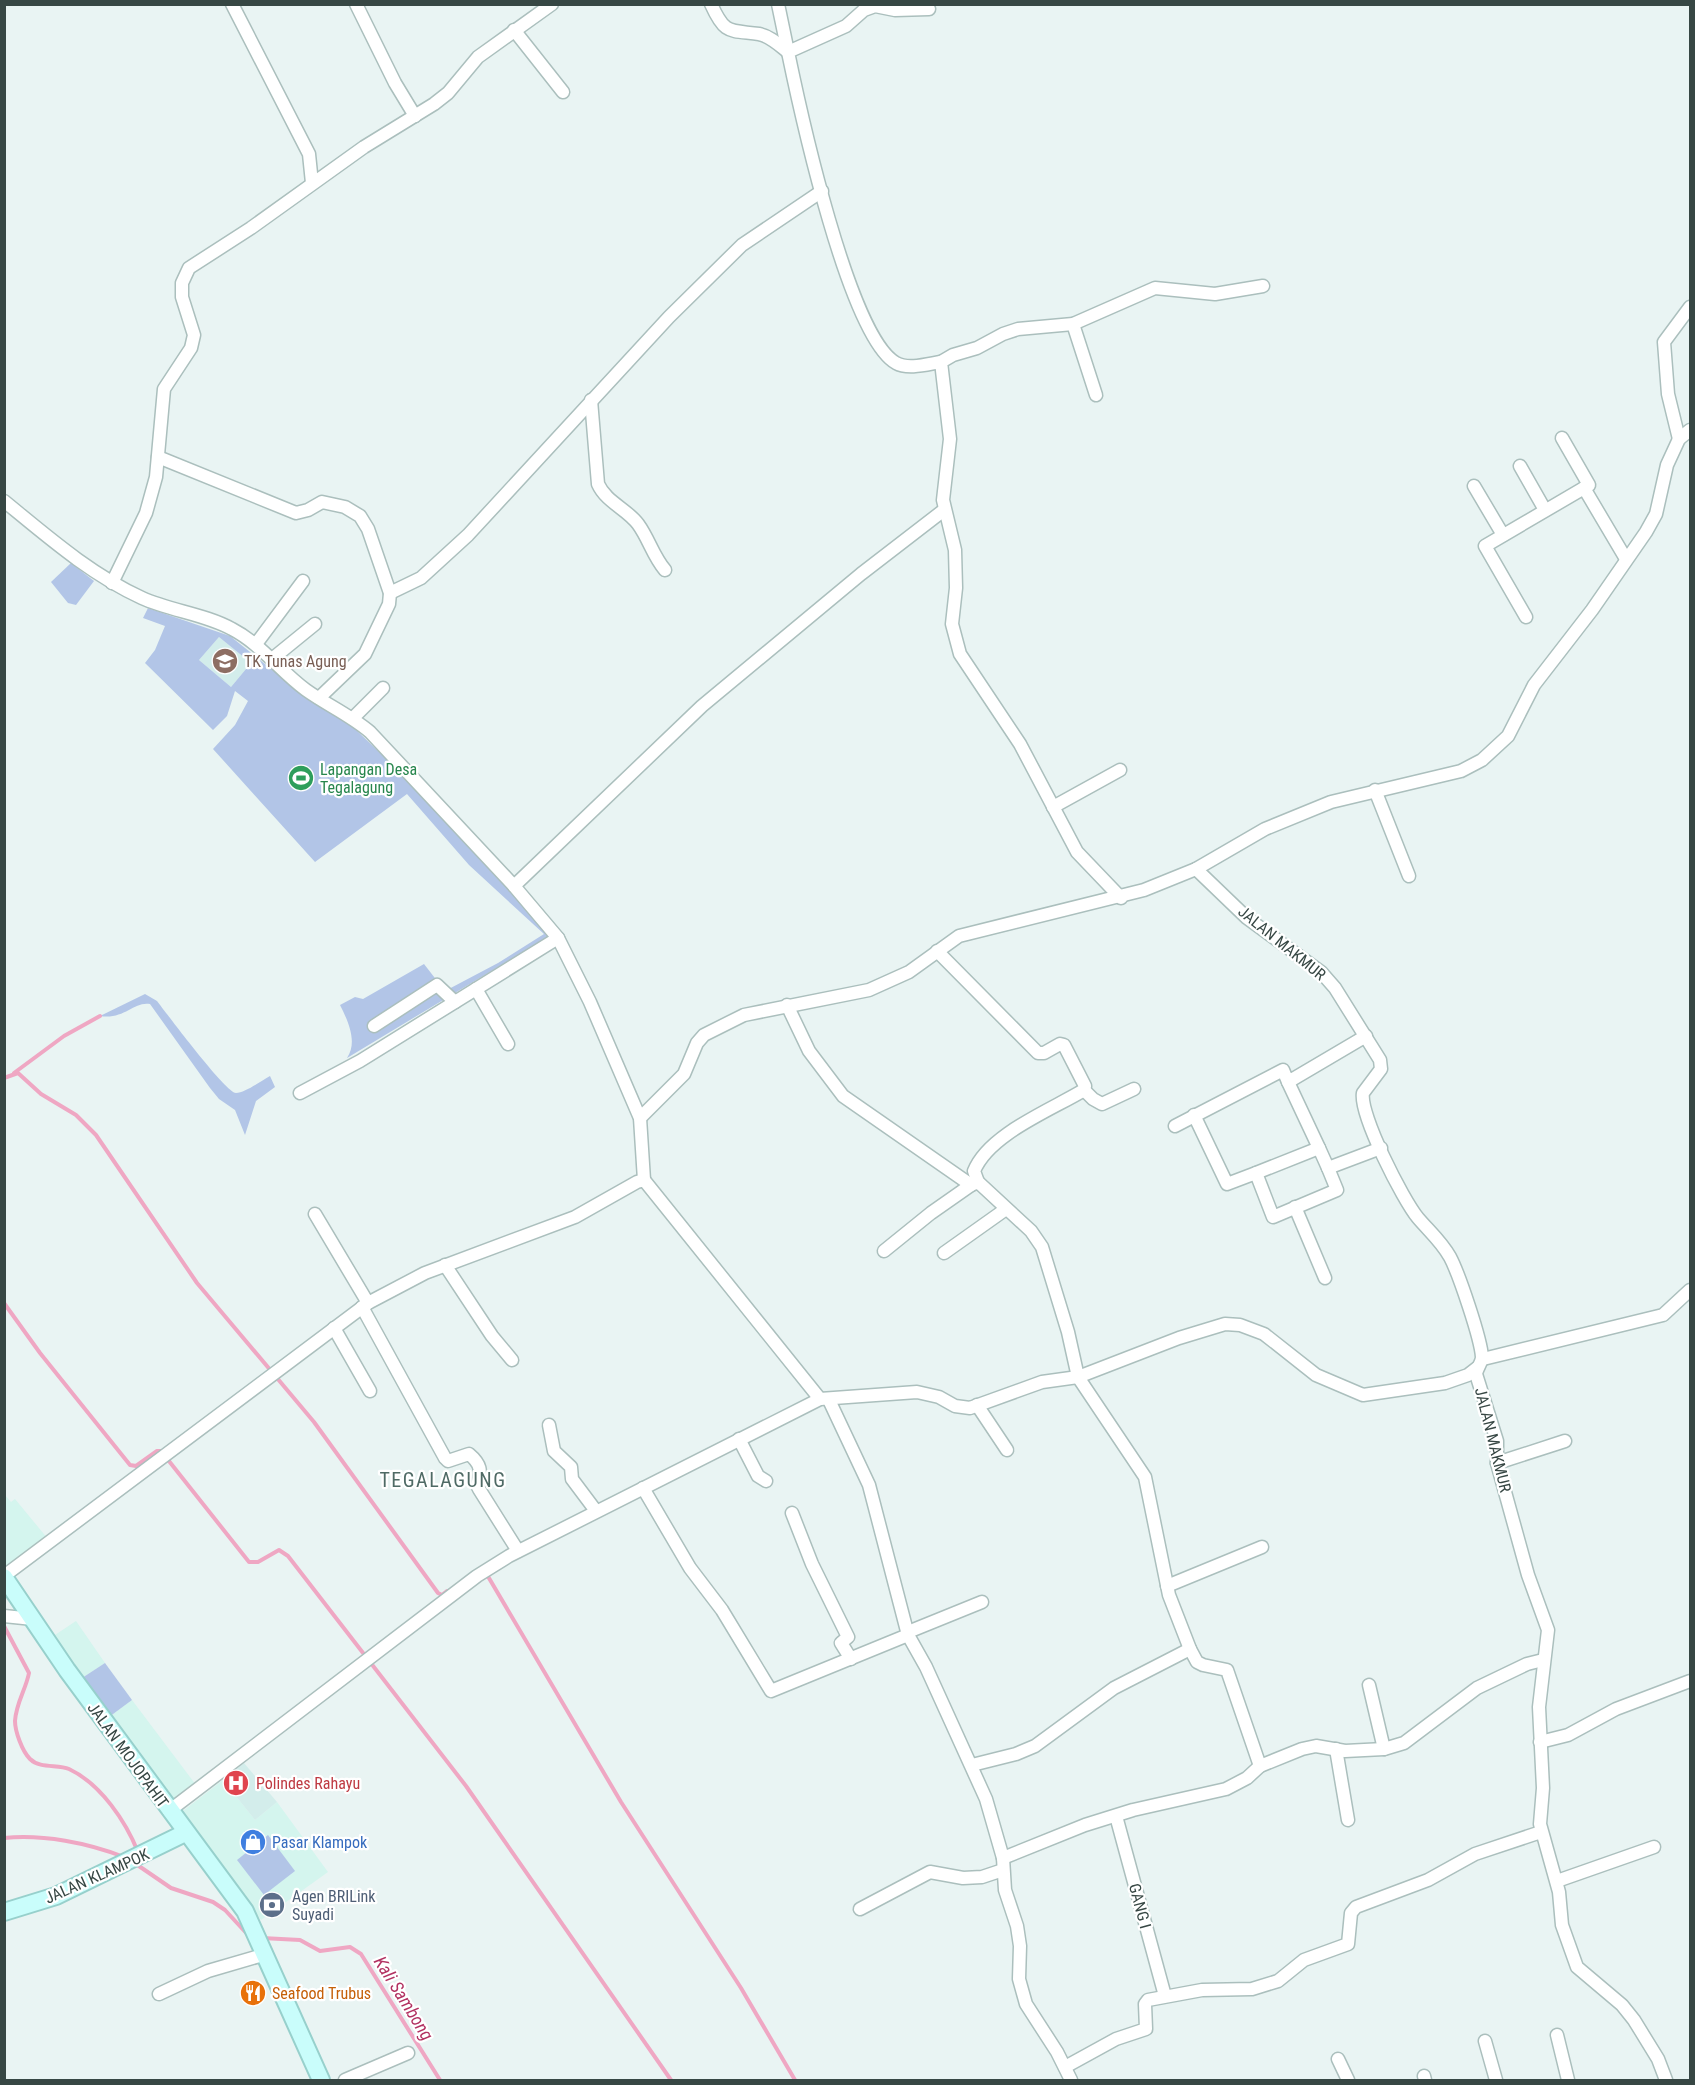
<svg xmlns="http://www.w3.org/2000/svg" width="1695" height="2085" viewBox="0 0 1695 2085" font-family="'Roboto Condensed',sans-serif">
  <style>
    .commercial { fill: #d4f5ee }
    .education { fill: #d3edeb }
    .green { fill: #b2c5e7; fill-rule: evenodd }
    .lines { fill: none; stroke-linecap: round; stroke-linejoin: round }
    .stream { stroke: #efa7c3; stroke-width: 4 }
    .street-casing { stroke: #abbfbd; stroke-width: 15 }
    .secondary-casing { stroke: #97d0cc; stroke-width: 20 }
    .street { stroke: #fff; stroke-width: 12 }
    .secondary { stroke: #c9fdfb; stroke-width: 16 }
    .labels { text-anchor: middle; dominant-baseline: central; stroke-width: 4.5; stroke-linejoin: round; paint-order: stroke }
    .education-label { font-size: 16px; fill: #785e54; stroke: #fff; text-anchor: start }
    .leisure-label { font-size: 16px; fill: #27864d; stroke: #fff; text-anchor: start }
    .street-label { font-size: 16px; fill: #374744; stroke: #fff }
    .health-label { font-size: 16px; fill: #be3a42; stroke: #fff; text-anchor: start }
    .shop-label { font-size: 16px; fill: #366cbe; stroke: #fff; text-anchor: start }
    .service-label { font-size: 16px; fill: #4e5e75; stroke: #fff; text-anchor: start }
    .food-label { font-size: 16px; fill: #c56008; stroke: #fff; text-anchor: start }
    .water-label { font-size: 18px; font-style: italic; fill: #b23262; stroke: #fff }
    .quarter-label { font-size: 20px; letter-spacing: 1.5px; fill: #4f6a65; stroke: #fff }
  </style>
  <rect width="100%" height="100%" fill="#e9f4f3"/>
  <!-- commercial -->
  <g class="commercial">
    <path d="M4 1494 11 1502 15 1499 48 1539 5 1569Z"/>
    <path d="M76 1621 105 1663 82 1678 52 1637Z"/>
    <path d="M132 1700 196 1785 172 1803 109 1717Z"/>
    <path d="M223 1780 255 1820 277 1802 328 1872 261 1920 179 1814Z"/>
  </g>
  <!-- education -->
  <g class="education">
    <path d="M219 637 251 663 231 687 199 660Z"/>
    <path d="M244 1763 277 1802 255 1820 223 1780Z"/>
  </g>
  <!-- green -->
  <g class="green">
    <path d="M71 563 94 581 76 605 68 603 51 582Z"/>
    <path d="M148 608 230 636 310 700 349 723 403 775 551 935 347 1058C358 1042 348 1021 340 1005L355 997 363 999 424 964 445 991 498 963 544 934 469 865 407 794 315 862 213 749 235 725 248 701 235 691 227 716 213 730 145 663 155 650 165 626 143 618ZM219 637 251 663 231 687 199 660Z"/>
    <path d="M145 994 157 1001C167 1014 226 1093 236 1093 245 1093 261 1081 270 1076L275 1087 256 1101 245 1135 235 1110 219 1099 210 1088 150 1004C134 1001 124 1020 100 1016Z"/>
    <path d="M105 1663 132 1700 109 1717 82 1678Z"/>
    <path d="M268 1835 295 1871 264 1895 237 1860Z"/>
  </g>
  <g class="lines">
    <!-- stream -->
    <g class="stream">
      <path d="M14 1073 64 1036 100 1016"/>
      <path d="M4 1078 18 1073 41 1094 76 1115 96 1135 197 1283 314 1422 438 1593 442 1595 447 1591"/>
      <path d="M4 1303 40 1353 130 1465 136 1466 157 1451H161L249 1562H258L279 1550 288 1556 466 1786 671 2080"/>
      <path d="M486 1573 621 1802 741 1988 795 2080"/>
      <path d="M4 1626 29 1673C26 1689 16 1703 15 1721 15 1731 22 1751 30 1759 40 1769 58 1764 69 1769 101 1784 126 1822 138 1852"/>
      <path d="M4 1838C43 1834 88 1843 124 1857"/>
      <path d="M133 1862 171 1888 213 1902 225 1910 249 1936"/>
      <path d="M262 1938 300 1940 320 1951 350 1947 361 1954 440 2080"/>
    </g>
    <!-- street casing -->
    <g class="street-casing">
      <g id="street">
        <path d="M232 4 309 154 312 183"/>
        <path d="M356 4 395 83 415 116"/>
        <path d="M711 4C725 35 729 30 759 34 770 36 779 45 788 52"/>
        <path d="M778 4 788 52"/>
        <path d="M929 9 895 10 875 6 864 10 846 26 788 52C800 110 849 337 896 363 908 370 928 364 941 362"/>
        <path d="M514 30 563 92"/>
        <path d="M1073 324 1096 395"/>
        <path d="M591 400 598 484C606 502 627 509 638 524 649 539 653 556 665 570"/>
        <path d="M1562 438 1589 485 1584 488"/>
        <path d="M1679 439 1668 394 1664 342 1690 307"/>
        <path d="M158 457 296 513 308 510 322 502 345 507 360 516 368 529 390 593 389 604 365 654 319 698"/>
        <path d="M1520 466 1545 510"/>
        <path d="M1474 486 1503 535"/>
        <path d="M4 501C48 537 90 574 142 598 171 611 205 614 232 629 261 644 280 671 306 690 327 705 350 715 370 732L514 886 558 938 590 1002 640 1118 644 1180"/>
        <path d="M112 583 146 513 156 477 164 389 191 348 194 335 182 297V283L189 268 251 228 364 147 434 104 448 93 478 57 552 4"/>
        <path d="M390 593 421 578 468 535 669 317 742 245 822 191"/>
        <path d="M1526 617 1485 546 1584 488 1626 559"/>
        <path d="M256 644 303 581"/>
        <path d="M272 659 315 624"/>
        <path d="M353 718 383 688"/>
        <path d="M1375 790 1409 876"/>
        <path d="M1053 807 1120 770"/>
        <path d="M1196 869 1247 918 1321 972 1335 988 1380 1060 1381 1069 1363 1093C1359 1114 1403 1200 1418 1218 1429 1231 1441 1241 1450 1257 1459 1274 1481 1339 1482 1357 1482 1362 1477 1368 1476 1374L1497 1441V1463L1528 1575 1548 1630 1539 1707 1543 1788 1540 1824 1559 1892 1562 1925 1577 1967 1622 2005 1634 2020 1658 2059 1666 2080"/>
        <path d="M514 886 702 706 861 574 944 510"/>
        <path d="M1121 898 1077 852 1020 744 960 654 952 624 956 588 955 550 943 500 950 439 941 362 953 355 977 348 1003 334 1018 329 1073 324 1155 288 1215 294 1263 286"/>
        <path d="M937 951 1038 1053H1044L1060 1044 1064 1045 1085 1086 1084 1090C1051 1110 989 1134 974 1171L978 1182"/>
        <path d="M476 989 508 1044"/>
        <path d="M787 1005 809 1051 843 1096 971 1185 978 1182 1031 1231 1042 1247 1068 1332 1078 1377 1145 1477 1169 1595 1190 1649 1197 1662 1203 1665 1227 1670 1260 1766"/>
        <path d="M374 1026 437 985 455 1002"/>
        <path d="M1288 1082 1319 1148"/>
        <path d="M1084 1090 1093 1099 1102 1104 1134 1089"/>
        <path d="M300 1093 360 1061 558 938"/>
        <path d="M1194 1115 1227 1184 1256 1173 1273 1217 1337 1190 1328 1168 1381 1148"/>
        <path d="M640 1118 684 1074 697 1043 704 1035 744 1015 869 990 909 972 959 936 1144 890 1196 869 1265 829 1331 802 1461 771 1482 760 1508 736 1534 685 1592 610 1646 532 1656 514 1667 465 1679 439 1690 430"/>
        <path d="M1175 1126 1283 1070 1288 1082 1366 1036"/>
        <path d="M1256 1173 1319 1148 1328 1168"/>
        <path d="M1295 1207 1325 1278"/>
        <path d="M315 1214 368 1303"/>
        <path d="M884 1251 931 1213 971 1185"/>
        <path d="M944 1253 1006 1209"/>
        <path d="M445 1265 492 1336 512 1360"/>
        <path d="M362 1307 445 1458 448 1461 469 1454C481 1464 482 1471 477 1485L479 1489 518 1551"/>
        <path d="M334 1328 370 1391"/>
        <path d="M1483 1359 1663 1315 1690 1290"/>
        <path d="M829 1400 869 1485 908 1635 926 1667 986 1799 1003 1858 1005 1890 1017 1926 1020 1946 1019 1979 1026 2004 1057 2052 1071 2080"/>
        <path d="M977 1405 1007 1450"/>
        <path d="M549 1425 554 1451 571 1467 572 1479 596 1511"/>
        <path d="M739 1439 758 1476 766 1481"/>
        <path d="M1497 1463 1565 1441"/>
        <path d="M643 1488 690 1568 722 1610 771 1691 908 1635"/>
        <path d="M792 1513 812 1564 848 1637 841 1643 851 1659"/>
        <path d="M4 1576 368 1303 425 1273 575 1217 637 1182 644 1180 820 1399"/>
        <path d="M1167 1586 1262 1547"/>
        <path d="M4 1616 33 1619"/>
        <path d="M908 1632 982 1602"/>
        <path d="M1369 1685 1384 1749"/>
        <path d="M1540 1742 1568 1735 1616 1709 1690 1681"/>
        <path d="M1336 1749 1348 1820"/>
        <path d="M972 1765 1016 1754 1035 1746 1114 1688 1190 1649"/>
        <path d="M169 1811 477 1576 509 1556 820 1399 917 1392 939 1397 955 1406 970 1408 1042 1382 1078 1377 1179 1338 1225 1324 1240 1325 1264 1334 1316 1375 1363 1395 1445 1383 1468 1375 1477 1368"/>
        <path d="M1116 1816 1165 1996"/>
        <path d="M1003 1858 1085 1825 1133 1810 1226 1789 1247 1778 1260 1766 1302 1749 1316 1746 1345 1751 1384 1749 1404 1743 1477 1688 1527 1664 1543 1660"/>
        <path d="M1557 1881 1654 1847"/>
        <path d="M860 1909 930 1872 963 1878 982 1877 1003 1870"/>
        <path d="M159 1994 208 1971 263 1955"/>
        <path d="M1557 2035 1568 2080"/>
        <path d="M1485 2041 1496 2080"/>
        <path d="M1338 2059 1348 2080"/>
        <path d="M1065 2067 1116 2039 1146 2029 1145 2004 1148 2000 1202 1990 1252 1989 1278 1981 1304 1960 1348 1944 1351 1913 1356 1907 1428 1880 1475 1854 1541 1832"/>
        <path d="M1424 2076 1425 2080"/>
        <path d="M345 2080 408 2053"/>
      </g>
    </g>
    <!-- secondary casing -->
    <g class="secondary-casing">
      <g id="secondary">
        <path d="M4 1577 67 1670 245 1911 321 2080"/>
        <path d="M4 1912 56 1896 185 1833"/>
      </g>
    </g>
    <!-- street -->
    <use href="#street" class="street"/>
    <!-- secondary -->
    <use href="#secondary" class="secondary"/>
  </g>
  <!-- icons -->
  <defs>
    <g id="school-disc" transform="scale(1.35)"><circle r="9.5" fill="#8d6e63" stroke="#fff"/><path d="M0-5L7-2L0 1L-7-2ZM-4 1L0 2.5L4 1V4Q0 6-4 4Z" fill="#fff"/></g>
    <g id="stadium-disc" transform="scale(1.35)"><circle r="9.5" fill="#2e9e5b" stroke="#fff"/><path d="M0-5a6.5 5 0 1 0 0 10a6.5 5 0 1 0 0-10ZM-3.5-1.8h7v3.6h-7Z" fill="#fff"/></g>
    <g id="hospital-disc" transform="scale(1.35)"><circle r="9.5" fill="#e0444e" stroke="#fff"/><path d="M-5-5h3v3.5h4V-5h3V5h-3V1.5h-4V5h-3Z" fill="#fff"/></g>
    <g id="shop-disc" transform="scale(1.35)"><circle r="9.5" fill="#3f7fe0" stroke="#fff"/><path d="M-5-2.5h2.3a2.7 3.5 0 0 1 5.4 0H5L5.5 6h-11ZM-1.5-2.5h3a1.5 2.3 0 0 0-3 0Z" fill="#fff"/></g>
    <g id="bank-disc" transform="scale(1.35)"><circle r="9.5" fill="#5c6f8a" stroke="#fff"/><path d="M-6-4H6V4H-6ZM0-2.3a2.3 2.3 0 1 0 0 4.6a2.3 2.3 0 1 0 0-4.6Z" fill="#fff"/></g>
    <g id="restaurant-disc" transform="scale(1.35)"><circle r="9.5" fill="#e8710a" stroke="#fff"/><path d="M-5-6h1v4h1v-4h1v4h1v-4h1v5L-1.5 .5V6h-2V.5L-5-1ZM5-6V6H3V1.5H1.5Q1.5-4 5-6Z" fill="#fff"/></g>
  </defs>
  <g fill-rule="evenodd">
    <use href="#school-disc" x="225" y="661"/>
    <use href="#stadium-disc" x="301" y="778"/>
    <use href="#hospital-disc" x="236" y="1783"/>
    <use href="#shop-disc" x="253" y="1842"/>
    <use href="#bank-disc" x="272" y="1905"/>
    <use href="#restaurant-disc" x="253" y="1993"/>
  </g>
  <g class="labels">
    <!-- education labels -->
    <g class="education-label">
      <text x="244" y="661">TK Tunas Agung</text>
    </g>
    <!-- leisure labels -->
    <g class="leisure-label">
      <text x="320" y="769">Lapangan Desa<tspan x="320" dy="18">Tegalagung</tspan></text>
    </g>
    <!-- street labels -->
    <g class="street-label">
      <text transform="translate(1282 943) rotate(39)">JALAN MAKMUR</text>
      <text transform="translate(1493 1440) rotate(76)">JALAN MAKMUR</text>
      <text transform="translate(128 1755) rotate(54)">JALAN MOJOPAHIT</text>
      <text transform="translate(97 1876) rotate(-24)">JALAN KLAMPOK</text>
      <text transform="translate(1140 1906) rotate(75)">GANG I</text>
    </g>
    <!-- health labels -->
    <g class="health-label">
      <text x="256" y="1783">Polindes Rahayu</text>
    </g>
    <!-- shop labels -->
    <g class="shop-label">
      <text x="272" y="1842">Pasar Klampok</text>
    </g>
    <!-- service labels -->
    <g class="service-label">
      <text x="292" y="1896">Agen BRILink<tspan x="292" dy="18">Suyadi</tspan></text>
    </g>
    <!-- food labels -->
    <g class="food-label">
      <text x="272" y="1993">Seafood Trubus</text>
    </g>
    <!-- water labels -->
    <g class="water-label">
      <text transform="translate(404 1998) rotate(58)">Kali Sambong</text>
    </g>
    <!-- quarter labels -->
    <g class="quarter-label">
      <text x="443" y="1480">TEGALAGUNG</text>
    </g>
  </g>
  <!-- border -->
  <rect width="1695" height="2085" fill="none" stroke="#374744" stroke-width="12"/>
</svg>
